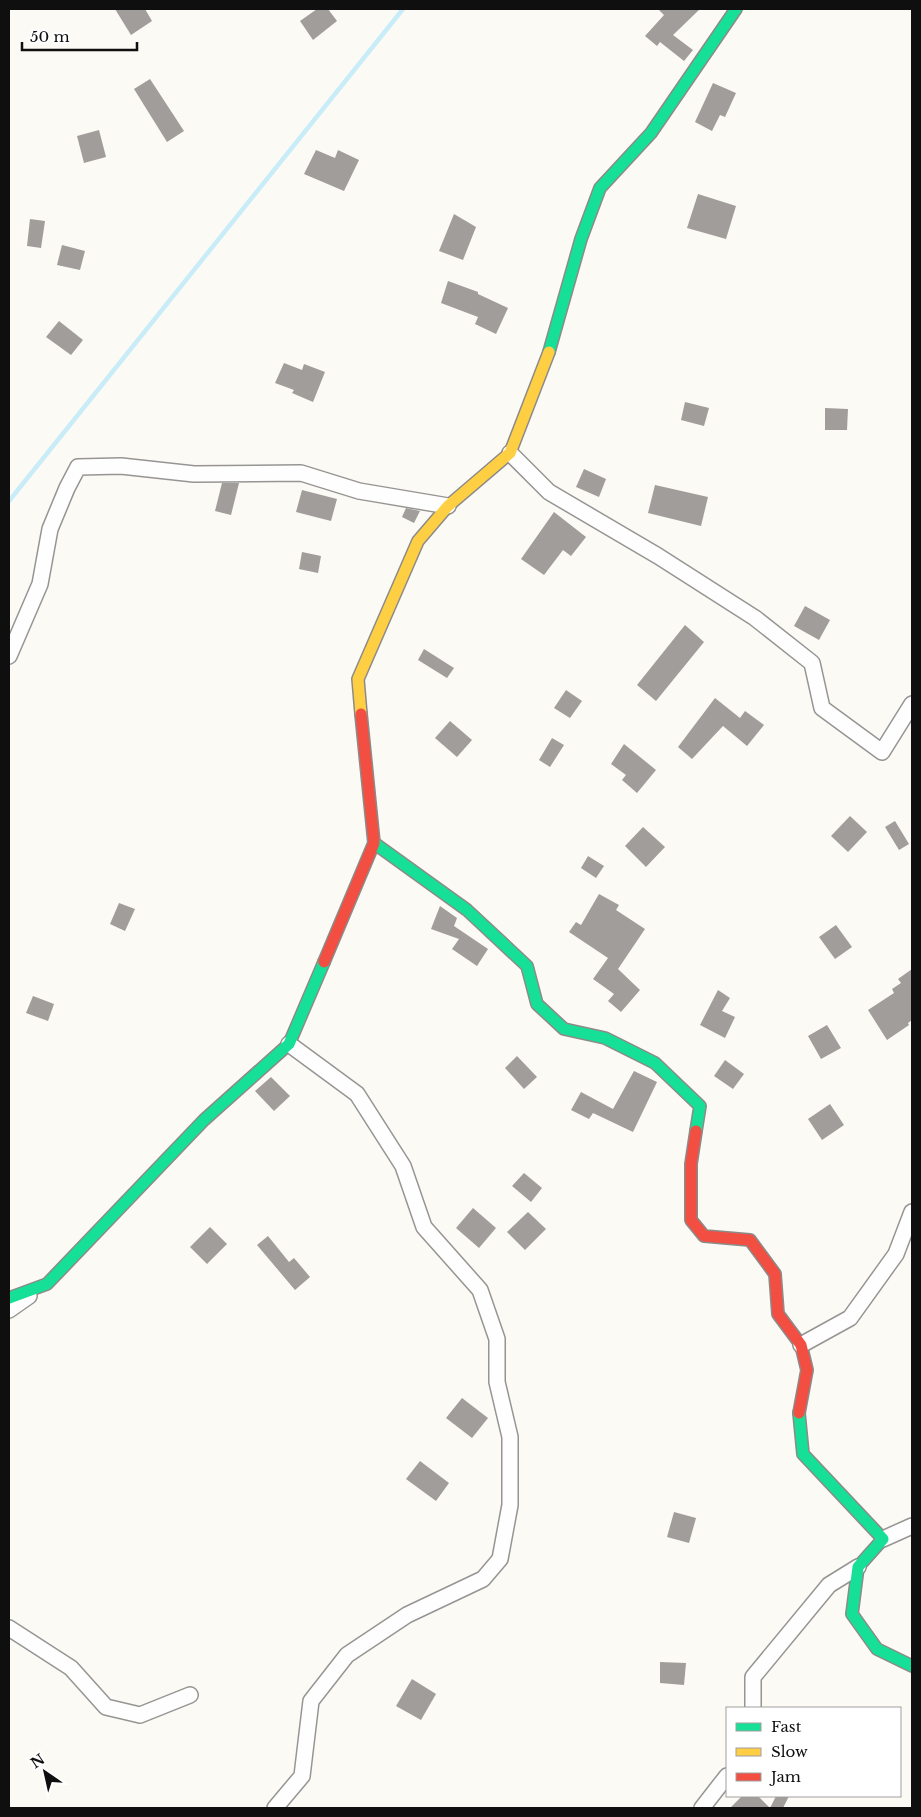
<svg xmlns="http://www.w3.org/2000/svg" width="921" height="1817" viewBox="0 0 921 1817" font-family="'Libre Baskerville',serif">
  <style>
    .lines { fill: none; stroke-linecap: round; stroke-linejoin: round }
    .stream { stroke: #c9edf8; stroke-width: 4.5 }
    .building { fill: #a09d9a }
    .street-casing { stroke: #969593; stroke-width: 18 }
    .fast-casing { stroke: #8c8b89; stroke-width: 14 }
    .slow-casing { stroke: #8c8b89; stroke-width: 14 }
    .jam-casing { stroke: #8c8b89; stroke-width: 14 }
    .street { stroke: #fffefe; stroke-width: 15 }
    .fast { stroke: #16e098; stroke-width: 11 }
    .slow { stroke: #ffcf43; stroke-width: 11 }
    .jam { stroke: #f24e42; stroke-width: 11 }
  </style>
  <rect width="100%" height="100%" fill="#fcfaf5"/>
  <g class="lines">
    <!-- stream -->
    <path class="stream" d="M9 501 403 9"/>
  </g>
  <!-- building -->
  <g class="building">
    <path d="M115 9H145L152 21 131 35Z"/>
    <path d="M317 9H328L337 21 313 40 300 21Z"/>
    <path d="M658 9H700L673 35 693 50 684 61 660 42 657 46 645 36 664 15Z"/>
    <path d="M150 79 184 131 167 142 134 89Z"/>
    <path d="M713 83 736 93 725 117 720 115 712 131 695 122Z"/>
    <path d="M99 130 106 157 84 163 77 136Z"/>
    <path d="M316 150 335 158 338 150 359 160 344 191 304 174Z"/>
    <path d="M698 194 736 206 726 239 687 228Z"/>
    <path d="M454 214 476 227 463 260 439 251Z"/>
    <path d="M30 219 45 221 41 248 27 246Z"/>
    <path d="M62 245 85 251 80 270 57 265Z"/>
    <path d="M448 281 478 292V294L508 308 496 334 475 324 478 317 441 303Z"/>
    <path d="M59 321 83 340 71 355 46 337Z"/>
    <path d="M284 363 302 370 304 364 325 372 313 402 292 393 294 390 275 383Z"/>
    <path d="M685 402 709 408 704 426 681 420Z"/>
    <path d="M825 408 848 409 847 430H825Z"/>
    <path d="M584 469 606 479 599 497 576 487Z"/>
    <path d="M222 483H239L231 515 215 511Z"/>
    <path d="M655 485 708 497 701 526 648 513Z"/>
    <path d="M302 490 337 499 331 521 296 512Z"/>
    <path d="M406 508 420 511 414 523 402 517Z"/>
    <path d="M554 512 586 537 571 556 563 550 544 575 521 559Z"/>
    <path d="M302 552 321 556 318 573 299 569Z"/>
    <path d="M805 606 830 620 819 640 794 626Z"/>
    <path d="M685 625 704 642 656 701 637 685Z"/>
    <path d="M424 649 454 668 447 678 418 660Z"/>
    <path d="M566 690 582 701 570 718 554 708Z"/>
    <path d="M715 698 740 718 745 711 764 725 747 746 723 726 692 759 678 747Z"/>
    <path d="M450 721 472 740 457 757 435 738Z"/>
    <path d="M552 738 564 745 550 767 539 760Z"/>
    <path d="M624 744 656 770 637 793 622 780 626 775 611 764Z"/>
    <path d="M850 816 867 832 848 852 831 836Z"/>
    <path d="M895 821 909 844 899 850 885 827Z"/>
    <path d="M643 827 665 847 646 867 625 846Z"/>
    <path d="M588 856 604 866 596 878 581 868Z"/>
    <path d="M599 894 619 905 616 910 645 929 618 969 640 990 621 1012 608 1001 614 994 593 979 608 958 569 932 576 922 581 925Z"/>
    <path d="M119 903 135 909 125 931 110 924Z"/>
    <path d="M440 906 457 918 454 926 488 949 477 966 452 949 459 939 431 929Z"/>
    <path d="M836 925 852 947 835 959 819 937Z"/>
    <path d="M912 969V1020L908 1023 909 1025 887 1040 868 1010 894 993 892 989 901 983 898 979Z"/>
    <path d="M718 990 730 998 722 1011 735 1017 725 1038 700 1025Z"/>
    <path d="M33 996 54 1004 48 1021 26 1013Z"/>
    <path d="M827 1025 841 1048 821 1059 808 1036Z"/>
    <path d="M517 1056 537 1077 524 1089 505 1068Z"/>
    <path d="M725 1060 744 1074 733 1089 714 1076Z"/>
    <path d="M634 1071 657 1082 633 1132 593 1113 589 1119 571 1110 581 1092 613 1109Z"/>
    <path d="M271 1077 290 1096 274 1111 255 1091Z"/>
    <path d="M830 1104 844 1125 822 1140 808 1119Z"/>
    <path d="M524 1173 542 1188 531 1202 512 1186Z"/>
    <path d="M473 1208 496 1228 479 1248 456 1228Z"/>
    <path d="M528 1212 546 1229 525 1250 507 1232Z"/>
    <path d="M210 1227 227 1244 207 1264 190 1247Z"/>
    <path d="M268 1236 289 1262 294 1258 310 1277 295 1290 257 1245Z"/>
    <path d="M462 1398 488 1418 472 1438 446 1418Z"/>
    <path d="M420 1461 449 1483 436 1501 406 1479Z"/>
    <path d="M674 1512 696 1518 689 1543 667 1537Z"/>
    <path d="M660 1662 686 1663 684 1685 660 1683Z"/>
    <path d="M412 1679 436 1694 421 1720 396 1706Z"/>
    <path d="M742 1796H758L770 1808 776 1796H789L783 1808H730Z"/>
  </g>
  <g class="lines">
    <!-- street casing -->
    <g class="street-casing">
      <g id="street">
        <path d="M510 453 549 492 658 556 755 618 812 663 822 708 882 752 912 704"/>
        <path d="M9 656 40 584 50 529 67 488 78 467 121 466 194 474 301 473 359 491 448 506"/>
        <path d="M9 1310 29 1296"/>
        <path d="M801 1345 850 1318 896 1254 912 1212"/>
        <path d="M883 1539 912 1526"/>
        <path d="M9 1628 71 1668 106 1707 140 1715 190 1695"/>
        <path d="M753 1708V1677L829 1585 858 1567"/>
        <path d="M275 1808 302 1776 311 1701 347 1655 407 1615 483 1579 500 1559 510 1505V1437L497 1382V1339L480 1290 424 1227 403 1166 357 1094 289 1044"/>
        <path d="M702 1808 727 1776"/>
      </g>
    </g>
    <!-- fast casing -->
    <g class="fast-casing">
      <g id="fast">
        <path d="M549 352 581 239 600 188 651 133 736 9"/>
        <path d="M374 843 467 910 527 966 537 1004 564 1029 605 1038 655 1063 700 1106 696 1131"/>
        <path d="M9 1298 47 1284 204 1120 289 1044 324 962"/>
        <path d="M799 1413 803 1454 883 1539 858 1567 852 1614 877 1649 912 1666"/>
      </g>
    </g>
    <!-- slow casing -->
    <g class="slow-casing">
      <path id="slow" d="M361 714 358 679 418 541 448 506 510 453 549 352"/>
    </g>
    <!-- jam casing -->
    <g class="jam-casing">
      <g id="jam">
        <path d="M324 962 374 843 361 714"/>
        <path d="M696 1131 691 1164V1220L704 1236 750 1240 775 1274 778 1314 801 1345 807 1370 799 1413"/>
      </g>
    </g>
    <!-- street -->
    <use href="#street" class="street"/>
    <!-- fast -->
    <use href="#fast" class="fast"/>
    <!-- slow -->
    <use href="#slow" class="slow"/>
    <!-- jam -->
    <use href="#jam" class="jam"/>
  </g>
  <!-- border -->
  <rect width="921" height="1817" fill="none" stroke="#0f0f0f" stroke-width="20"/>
  <!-- legend -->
  <rect x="726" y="1707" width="175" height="90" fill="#ffffff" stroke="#9f9f9f"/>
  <rect x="736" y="1723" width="25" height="8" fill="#16e098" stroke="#9f9f9f"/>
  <text x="771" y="1732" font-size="15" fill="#0f0f0f">Fast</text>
  <rect x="736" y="1748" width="25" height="8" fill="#ffcf43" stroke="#9f9f9f"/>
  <text x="771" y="1757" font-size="15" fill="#0f0f0f">Slow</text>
  <rect x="736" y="1773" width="25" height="8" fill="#f24e42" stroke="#9f9f9f"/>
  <text x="771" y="1782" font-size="15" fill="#0f0f0f">Jam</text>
  <!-- north arrow -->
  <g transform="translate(45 1772) rotate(326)" stroke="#ffffff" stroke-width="4" paint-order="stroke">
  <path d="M0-4L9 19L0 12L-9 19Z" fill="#0f0f0f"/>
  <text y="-8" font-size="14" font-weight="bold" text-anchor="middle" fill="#0f0f0f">N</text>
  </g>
  <!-- scale -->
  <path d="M22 42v8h115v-8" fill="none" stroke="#0f0f0f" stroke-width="2.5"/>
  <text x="30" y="42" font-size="15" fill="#0f0f0f" stroke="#ffffff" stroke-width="4" paint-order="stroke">50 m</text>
</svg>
